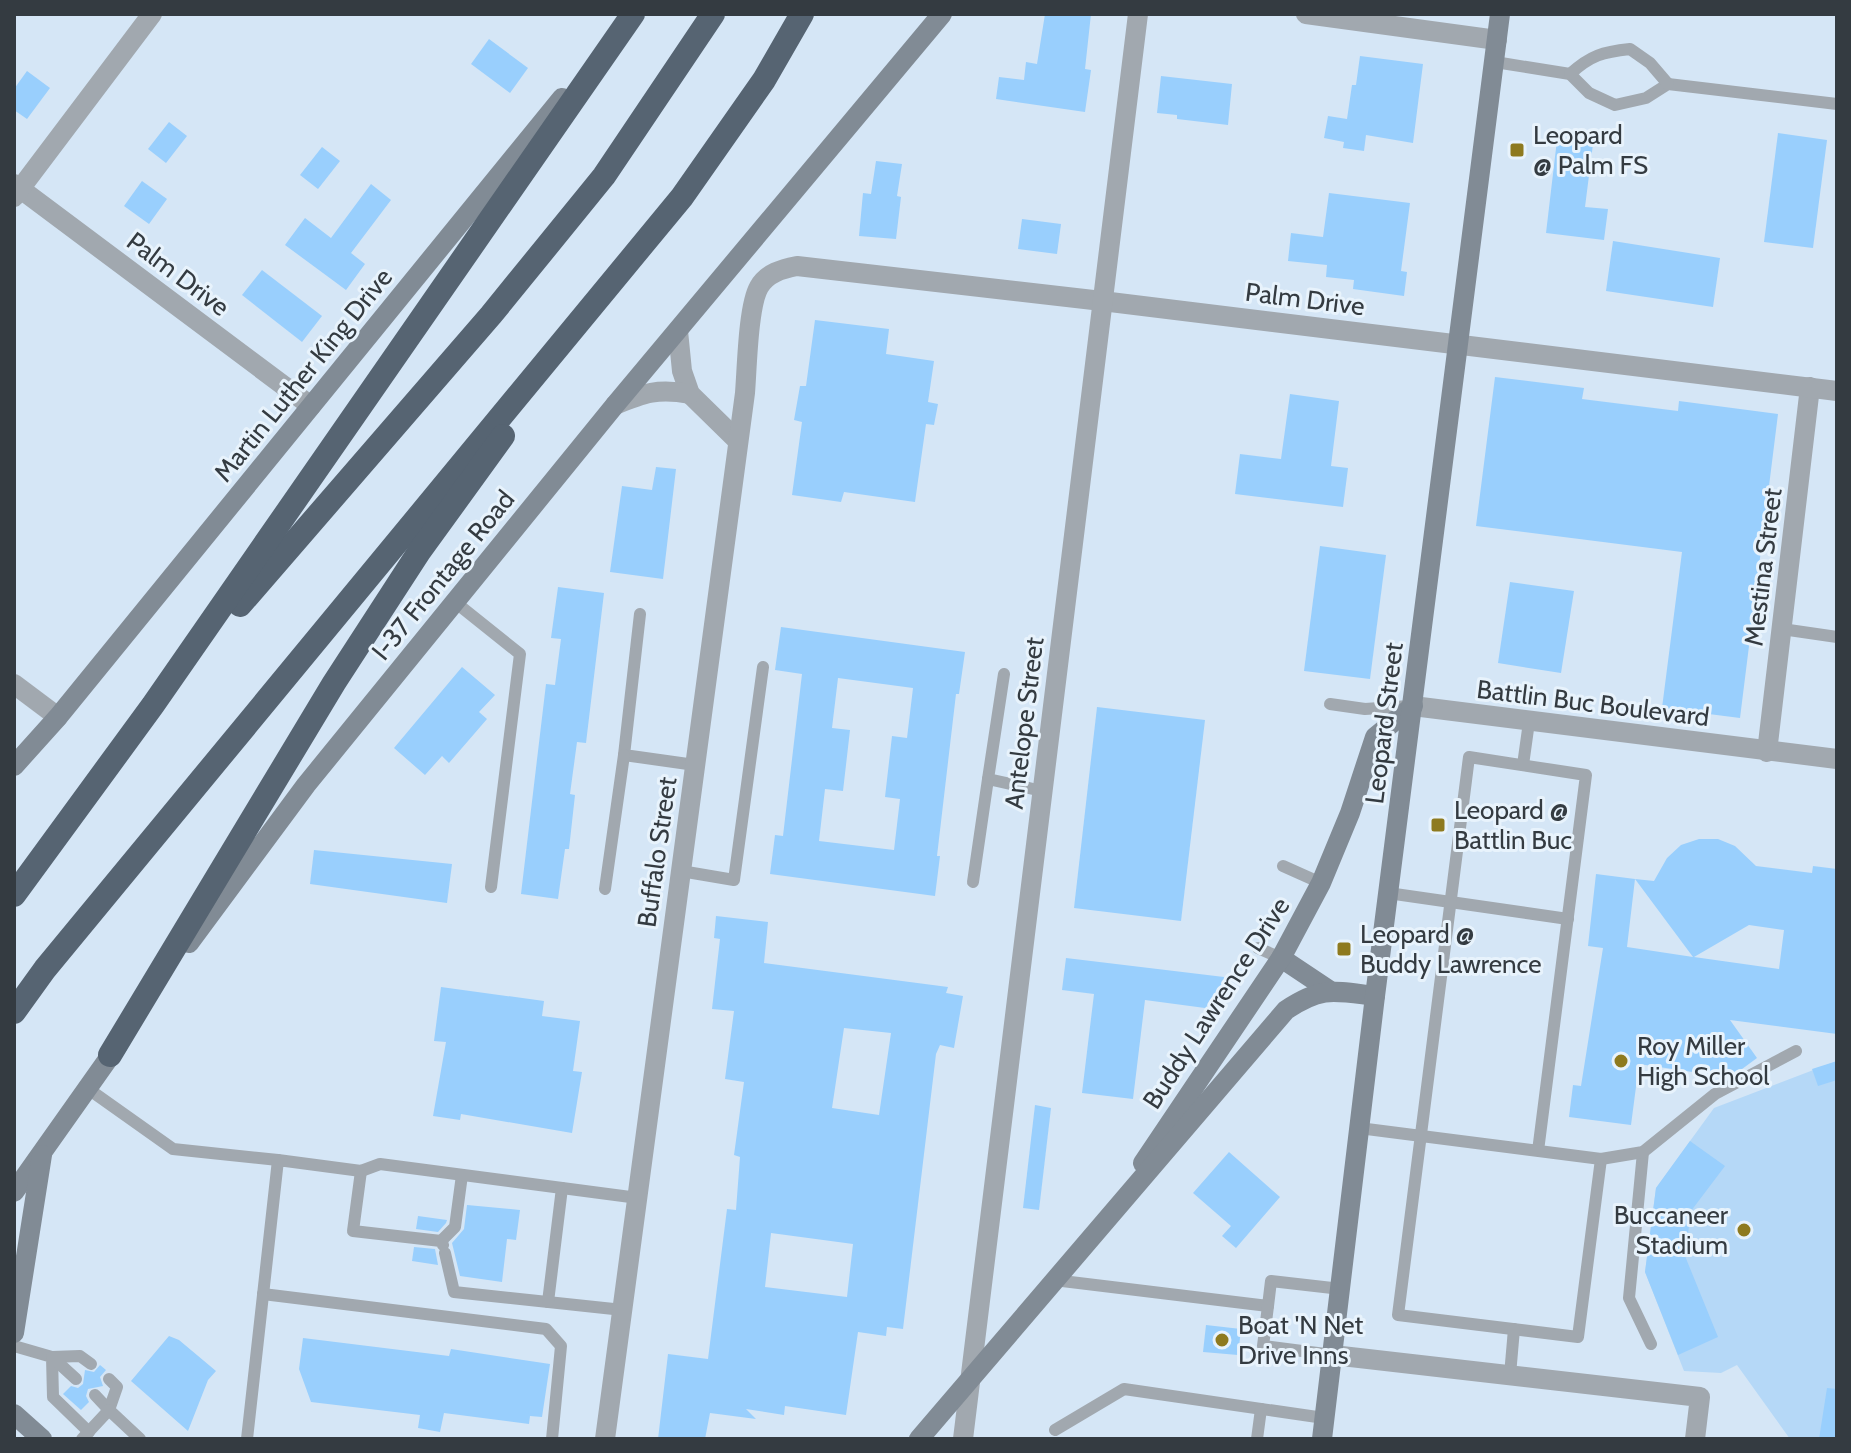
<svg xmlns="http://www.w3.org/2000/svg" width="1851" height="1453" viewBox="0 0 1851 1453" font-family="Cabin,sans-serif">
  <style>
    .green { fill: #b5d8f7 }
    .building { fill: #99cffd; fill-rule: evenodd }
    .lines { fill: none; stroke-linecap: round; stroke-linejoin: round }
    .lane { stroke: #a1a8af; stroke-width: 12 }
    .street { stroke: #a1a8af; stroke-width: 20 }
    .secondary { stroke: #818b95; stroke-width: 20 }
    .highway { stroke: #566472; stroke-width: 24 }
    .poi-dot { fill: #8e7a1f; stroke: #e8f3fc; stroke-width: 3 }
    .labels { text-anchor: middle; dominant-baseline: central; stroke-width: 6; stroke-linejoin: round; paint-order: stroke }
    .poi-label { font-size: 26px; fill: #343b41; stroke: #e8f3fc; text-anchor: start }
    .street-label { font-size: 26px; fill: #343b41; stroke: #e8f3fc }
  </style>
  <rect width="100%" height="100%" fill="#d5e6f6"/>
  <!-- green -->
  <path class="green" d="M1837 1061V1439H1790L1737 1365 1721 1373 1684 1371 1645 1272 1656 1188 1714 1108Z"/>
  <!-- building -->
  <g class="building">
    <path d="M1045 14H1091L1085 69 1091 70 1085 112 996 99 999 77 1024 80 1026 62 1037 64Z"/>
    <path d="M489 39 528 68 510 93 471 64Z"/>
    <path d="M1360 56 1423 64 1413 143 1366 135 1364 151 1343 148 1344 142 1324 138 1328 116 1347 119 1352 85H1356Z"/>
    <path d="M27 71 50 88 27 119 14 110V89Z"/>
    <path d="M1161 76 1232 84 1228 125 1177 119V115L1157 113Z"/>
    <path d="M169 122 187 136 166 163 148 149Z"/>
    <path d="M1778 133 1827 140 1813 248 1764 242Z"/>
    <path d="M1557 140 1593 144 1585 207 1608 209 1604 240 1546 233Z"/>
    <path d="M322 147 340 161 318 189 300 175Z"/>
    <path d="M876 161 902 164 897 196 901 197 896 239 859 236 863 193 871 194Z"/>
    <path d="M142 181 167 199 149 224 124 206Z"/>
    <path d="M371 184 391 200 351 253 365 264 346 290 285 245 305 218 331 238Z"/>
    <path d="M1329 193 1410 203 1401 271 1407 272 1404 296 1353 289 1354 280 1326 277 1327 265 1288 261 1291 233 1323 237Z"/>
    <path d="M1022 219 1061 224 1057 254 1018 249Z"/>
    <path d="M1613 241 1720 258 1713 307 1606 291Z"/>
    <path d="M262 270 322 316 302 342 242 295Z"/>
    <path d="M815 320 889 329 886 354 934 361 928 402 938 404 934 425 926 424 915 502 844 492 841 502 792 495 802 422 794 420 800 386H806Z"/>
    <path d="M1495 377 1584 388 1582 399 1678 411 1679 401 1778 414 1740 718 1662 708 1682 552 1476 526Z"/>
    <path d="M1290 394 1339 401 1331 466 1348 468 1343 507 1235 494 1240 454 1281 459Z"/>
    <path d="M656 467 676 469 663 579 610 572 622 486 652 490Z"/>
    <path d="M1320 546 1386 555 1370 679 1304 671Z"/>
    <path d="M1510 582 1574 591 1561 673 1498 663Z"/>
    <path d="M558 587 604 593 586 743 577 742 570 794 575 795 569 849H565L558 899 521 894 546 684 555 685 561 639 551 638Z"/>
    <path d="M781 627 965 652 959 694H956L937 856H940L935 896 770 874 775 835 783 836 802 674 775 670ZM838 678 913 688 907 738 892 736 885 797 900 799 894 850 819 841 825 789 843 791 850 730 832 728Z"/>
    <path d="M462 667 495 695 479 712 487 719 449 763 442 756 425 775 394 748Z"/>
    <path d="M1097 707 1205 720 1181 921 1074 908Z"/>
    <path d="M1699 839H1718L1735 846 1756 866 1812 873 1813 866 1837 869V1034L1730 1020 1757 1058 1738 1072 1724 1079 1719 1076 1639 1064 1631 1125 1569 1117 1573 1085 1581 1086 1603 948 1588 946 1596 874 1635 879 1627 947 1693 957 1635 879 1654 881 1667 858 1681 845ZM1749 925 1784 930 1779 969 1694 957Z"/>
    <path d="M314 850 452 864 447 903 310 884Z"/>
    <path d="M716 916 768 922 764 963 948 987 946 993 963 996 954 1048 940 1045 936 1054 903 1329 887 1327 886 1336 858 1332 846 1415 785 1406 784 1415 746 1409 756 1419 710 1413 705 1439H658L668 1354 708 1359 727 1209 736 1210 740 1157 734 1155 744 1082 725 1079 734 1011 712 1009 720 939 714 938ZM844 1028 891 1033 879 1115 832 1108ZM771 1233 853 1244 847 1297 765 1287Z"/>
    <path d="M1066 958 1224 977 1220 1010 1145 1000 1133 1099 1082 1093 1094 994 1062 990Z"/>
    <path d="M441 987 544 1001 542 1016 580 1021 573 1071 582 1072 572 1133 461 1114 460 1120 433 1116 446 1042 434 1041Z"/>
    <path d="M1837 1061V1080L1818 1086 1812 1069Z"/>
    <path d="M1035 1105 1051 1108 1039 1210 1023 1208Z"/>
    <path d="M1690 1141 1725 1166 1691 1211 1685 1256 1718 1337 1678 1355 1645 1272 1656 1188Z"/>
    <path d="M1229 1152 1280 1197 1236 1248 1222 1236 1231 1226 1193 1193Z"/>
    <path d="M467 1205 520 1210 516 1240 507 1239 502 1282 460 1276 452 1243 464 1229Z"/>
    <path d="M418 1216 447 1220 446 1223 438 1232 416 1229Z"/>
    <path d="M414 1247 435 1249 438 1265 412 1261Z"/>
    <path d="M1206 1325 1241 1329 1238 1355 1203 1352Z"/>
    <path d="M169 1336 179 1340 216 1371 208 1380 188 1431 131 1381Z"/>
    <path d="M303 1338 449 1356 451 1349 550 1364 542 1417 530 1416 529 1424 444 1413 440 1432 418 1428 420 1415 311 1402 299 1369Z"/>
    <path d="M100 1365 106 1370 100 1377 103 1386 88 1389 86 1396 89 1402 81 1410 63 1394 71 1386 78 1388 83 1384 85 1370 94 1372Z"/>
    <path d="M1827 1388 1837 1389V1439H1819Z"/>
  </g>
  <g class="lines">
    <!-- lane -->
    <g class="lane">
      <path d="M1495 62 1570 74 1589 93 1615 105 1646 98 1668 84 1837 104"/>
      <path d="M1570 74C1591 55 1603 52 1630 49L1650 63 1668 84"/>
      <path d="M455 602 520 654 491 887"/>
      <path d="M640 614 624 755 695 765"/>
      <path d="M1782 629 1837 637"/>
      <path d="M1004 674 988 779 1042 791"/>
      <path d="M1330 704 1365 709 1409 706"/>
      <path d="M1523 765 1529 722"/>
      <path d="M1283 866 1321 883"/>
      <path d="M681 871 734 880 763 667"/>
      <path d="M973 882 988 779"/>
      <path d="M605 889 624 755"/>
      <path d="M1388 893 1568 919"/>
      <path d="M1258 948 1281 958"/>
      <path d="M87 1088 173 1149 278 1160"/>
      <path d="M1359 1128C1440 1138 1520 1149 1601 1159L1578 1337 1398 1315 1469 757 1586 775 1538 1151"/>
      <path d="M1643 1152 1629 1298 1651 1344"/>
      <path d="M1601 1159 1643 1152 1715 1094 1796 1051"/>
      <path d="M361 1171 353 1231 441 1241 443 1245"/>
      <path d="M441 1241 455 1227 462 1175"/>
      <path d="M445 1253 454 1292 623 1310"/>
      <path d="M1054 1280 1268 1306 1271 1281 1341 1289"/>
      <path d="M263 1294 546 1329 561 1346 552 1439"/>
      <path d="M548 1302 562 1188"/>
      <path d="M1268 1306 1263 1346 1333 1355"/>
      <path d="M14 1346 52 1357 53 1397 89 1432"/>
      <path d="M52 1357 80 1356 91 1364"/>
      <path d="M52 1357 76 1379"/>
      <path d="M1510 1375 1514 1329"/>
      <path d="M95 1395 109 1410 117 1387 109 1379"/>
      <path d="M1055 1430 1124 1389 1324 1418"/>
      <path d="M82 1439 109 1410 140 1439"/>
      <path d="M247 1439 278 1160 361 1171 380 1164 638 1198"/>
      <path d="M1257 1439 1261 1409"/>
    </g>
    <!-- street -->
    <g class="street">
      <path d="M1306 14 1497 40"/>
      <path d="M14 184 311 406"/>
      <path d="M14 197 152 14"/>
      <path d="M678 331 682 371 690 394 738 441"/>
      <path d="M615 405C644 393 658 388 690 394"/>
      <path d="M14 684 58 717"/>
      <path d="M1413 706 1837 759"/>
      <path d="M1767 752 1810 387"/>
      <path d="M1333 1355 1700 1397 1695 1439"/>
      <path d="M605 1439 745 393C747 369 748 306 759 287 767 273 782 269 797 266L1102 301 1837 391"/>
      <path d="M963 1439 1138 14"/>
    </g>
    <!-- secondary -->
    <g class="secondary">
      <path d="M14 766 58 717 562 98"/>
      <path d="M189 943 306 785 615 405 942 14"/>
      <path d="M1281 958 1329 990"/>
      <path d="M1143 1163 1281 958 1321 883 1350 813 1375 737 1413 706"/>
      <path d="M14 1192 118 1045"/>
      <path d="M14 1333 42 1155"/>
      <path d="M14 1414 42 1439"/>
      <path d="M919 1439 1286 1010C1322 986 1334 991 1375 996"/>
      <path d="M1322 1439 1375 996 1500 14"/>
    </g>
    <!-- highway -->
    <g class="highway">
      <path d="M240 605 491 315 604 176 713 14"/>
      <path d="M14 895 153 705 633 14"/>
      <path d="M14 1012 45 969 682 197 764 80 802 14"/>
      <path d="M110 1055 334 683 419 552 503 436"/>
    </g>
  </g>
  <!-- markers -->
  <g class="poi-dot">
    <rect x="1509" y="142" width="16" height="16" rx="4"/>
    <rect x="1430" y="817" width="16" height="16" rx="4"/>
    <rect x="1336" y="941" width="16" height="16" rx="4"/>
    <circle cx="1621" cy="1061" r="8"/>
    <circle cx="1744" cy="1230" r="8"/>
    <circle cx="1222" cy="1340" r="8"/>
  </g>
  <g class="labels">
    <!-- poi labels -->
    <g class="poi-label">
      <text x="1533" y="135">Leopard<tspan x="1533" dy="30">@ Palm FS</tspan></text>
      <text x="1454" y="810">Leopard @<tspan x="1454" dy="30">Battlin Buc</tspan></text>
      <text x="1360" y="934">Leopard @<tspan x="1360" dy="30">Buddy Lawrence</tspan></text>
      <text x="1637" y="1046">Roy Miller<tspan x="1637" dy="30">High School</tspan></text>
      <text x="1728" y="1215" text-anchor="end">Buccaneer<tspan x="1728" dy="30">Stadium</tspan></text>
      <text x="1238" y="1325">Boat 'N Net<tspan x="1238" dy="30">Drive Inns</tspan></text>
    </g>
    <!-- street labels -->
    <g class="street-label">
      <text transform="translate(178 274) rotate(37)">Palm Drive</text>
      <text transform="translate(1305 299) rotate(7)">Palm Drive</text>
      <text transform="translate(303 375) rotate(-51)">Martin Luther King Drive</text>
      <text transform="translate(1763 567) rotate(-83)">Mestina Street</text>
      <text transform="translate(443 575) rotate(-51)">I-37 Frontage Road</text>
      <text transform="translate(1593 703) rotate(7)">Battlin Buc Boulevard</text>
      <text transform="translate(1024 723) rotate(-83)">Antelope Street</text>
      <text transform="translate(1384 723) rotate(-83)">Leopard Street</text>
      <text transform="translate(657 852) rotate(-82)">Buffalo Street</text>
      <text transform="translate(1216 1003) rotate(-57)">Buddy Lawrence Drive</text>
    </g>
  </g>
  <!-- border -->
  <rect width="1851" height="1453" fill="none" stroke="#343b41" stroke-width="32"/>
</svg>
